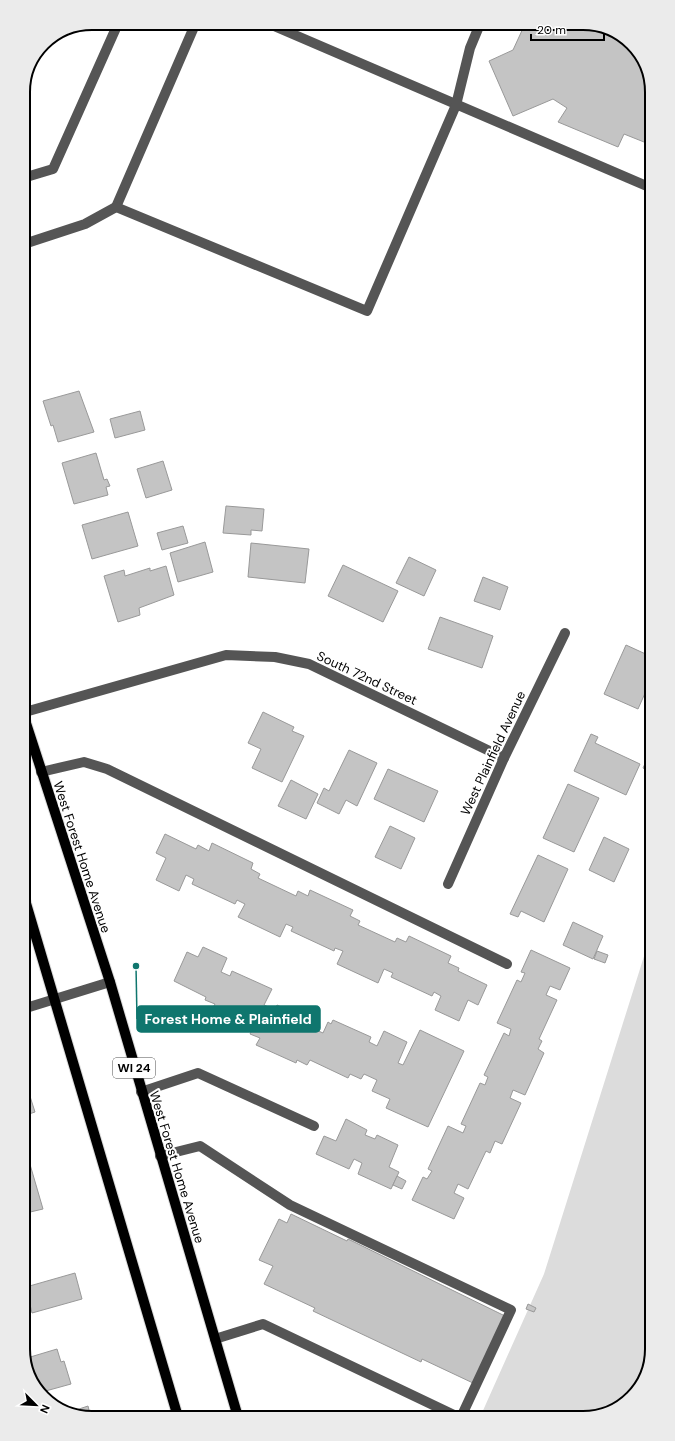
<svg xmlns="http://www.w3.org/2000/svg" width="675" height="1441" viewBox="0 0 675 1441" font-family="'DM Sans',sans-serif">
  <style>
    .green { fill: #dcdcdc }
    .building { fill: #c4c4c4; stroke: #999 }
    .lines { fill: none; stroke-linecap: round; stroke-linejoin: round }
    .major-casing { stroke: #dbdbdb; stroke-width: 12 }
    .minor { stroke: #555; stroke-width: 10 }
    .major { stroke: #000; stroke-width: 10 }
    .labels { text-anchor: middle; dominant-baseline: central; stroke-width: 4; stroke-linejoin: round; paint-order: stroke }
    .shield { fill: #fff; stroke: #4c4c4c; stroke-width: 1 }
    .shield-label { font-size: 12px; font-weight: bold; fill: #000 }
    .street-label { font-size: 13px; fill: #000; stroke: #fff }
    .rim { fill: none; stroke: #000; stroke-width: 2 }
    .leader { fill: none; stroke: #0f766e; stroke-width: 1.5 }
    .callout-dot { fill: #0f766e; stroke: #fff; stroke-width: 1.5 }
    .callout { fill: #0f766e; stroke: #0f766e; stroke-width: 1.5 }
    .callout-label { font-size: 14px; text-anchor: middle; font-weight: bold; fill: #fff }
  </style>
  <rect width="100%" height="100%" fill="#fff"/>
  <!-- green -->
  <path class="green" d="M651 934 652 1350 636 1391 606 1414 481 1415 544 1274Z"/>
  <!-- building -->
  <g class="building">
    <path d="M588 23 625 37 648 69 649 144 624 134 618 147 558 122 567 108 553 99 513 116 489 61 513 50 525 24Z"/>
    <path d="M79 391 94 432 58 442 53 425 51 426 43 401Z"/>
    <path d="M140 411 145 430 115 438 110 419Z"/>
    <path d="M96 453 104 480 107 479 110 486 106 487 108 495 74 504 62 463Z"/>
    <path d="M163 461 172 490 146 498 137 469Z"/>
    <path d="M226 506 264 509 262 531 251 530V535L223 533Z"/>
    <path d="M128 512 138 546 92 559 82 525Z"/>
    <path d="M183 526 188 543 162 550 157 533Z"/>
    <path d="M205 542 213 572 178 582 170 553Z"/>
    <path d="M251 543 309 549 305 583 248 577Z"/>
    <path d="M409 557 436 570 424 596 396 583Z"/>
    <path d="M343 565 398 591 383 622 328 596Z"/>
    <path d="M166 566 174 595 139 608 140 615 118 622 104 576 124 570 125 576 150 568V571Z"/>
    <path d="M483 577 508 587 500 610 474 601Z"/>
    <path d="M440 617 493 636 482 668 428 649Z"/>
    <path d="M626 645 650 656V682L638 709 604 694Z"/>
    <path d="M263 712 294 727 292 731 304 736 282 782 252 768 261 749 248 743Z"/>
    <path d="M591 734 598 737 595 743 640 764 626 795 574 771Z"/>
    <path d="M349 750 377 763 357 806 346 800 339 814 317 803 324 788 329 791Z"/>
    <path d="M650 753V772L643 768Z"/>
    <path d="M388 769 438 791 424 822 374 799Z"/>
    <path d="M291 780 318 794 306 819 278 806Z"/>
    <path d="M568 784 599 798 574 852 543 838Z"/>
    <path d="M390 826 415 838 401 869 375 857Z"/>
    <path d="M165 834 196 849 198 845 209 851 212 843 253 863 251 869 260 874 258 878 296 896 298 891 308 896 310 890 353 910 350 916 360 921 358 925 395 942 397 938 406 942 409 936 451 956 448 963 459 968 458 971 487 985 478 1005 468 1000 459 1021 435 1010 441 996 434 992 432 996 391 977 393 973 384 969 378 983 337 964 343 951 335 948 334 951 291 931 293 927 286 924 280 937 238 917 245 904 237 900 235 904 192 884 194 879 186 875 179 891 156 880 166 858 156 853Z"/>
    <path d="M604 837 629 849 614 882 589 870Z"/>
    <path d="M538 855 568 869 544 922 521 911 518 917 510 914Z"/>
    <path d="M573 922 603 936 593 959 563 945Z"/>
    <path d="M203 947 227 958 221 972 230 976 232 971 272 989 264 1005 275 1010 277 1005 317 1024 314 1029 323 1033 328 1022 331 1024 333 1020 371 1037 369 1042 377 1046 384 1031 407 1042 398 1063 403 1065 420 1030 464 1051 428 1127 386 1108 390 1099 372 1091 377 1080 364 1074 361 1079 350 1074 348 1078 310 1060 307 1065 297 1060 296 1063 256 1045 260 1038 250 1034 252 1030 211 1011 215 1004 205 1000 206 997 174 981 187 952 198 957Z"/>
    <path d="M531 950 570 968 560 990 550 986 546 995 557 1000 539 1039 542 1041 538 1049 544 1053 525 1095 513 1090 510 1098 521 1103 502 1144 495 1141 490 1153 486 1151 468 1189 458 1184 454 1193 464 1198 454 1219 412 1200 423 1177 427 1179 432 1171 428 1169 448 1126 463 1133 466 1126 461 1124 480 1083 485 1085 488 1077 484 1075 504 1033 509 1036 511 1029 497 1023 517 980 521 982 525 973 521 972Z"/>
    <path d="M597 951 608 955 605 963 594 959Z"/>
    <path d="M26 1087H27L35 1112 26 1115Z"/>
    <path d="M346 1119 367 1130 365 1135 375 1139 377 1135 398 1145 389 1167 399 1172 391 1189 358 1174 362 1163 354 1159 349 1169 316 1154 324 1136 336 1141Z"/>
    <path d="M29 1161 43 1209 26 1213V1162Z"/>
    <path d="M397 1176 406 1181 402 1189 393 1185Z"/>
    <path d="M291 1214 347 1241 348 1239 505 1316 473 1383 422 1359 421 1362 313 1311 315 1308 264 1284 273 1266 259 1260 279 1219 287 1223Z"/>
    <path d="M75 1273 82 1299 32 1313 26 1287Z"/>
    <path d="M528 1304 536 1308 534 1312 526 1309Z"/>
    <path d="M57 1349 61 1362 64 1361 71 1384 42 1392 27 1372V1358Z"/>
    <path d="M88 1406 91 1418 70 1412Z"/>
  </g>
  <g class="lines">
    <!-- major casing -->
    <g class="major-casing">
      <g id="major">
        <path d="M25 720 110 982 238 1417"/>
        <path d="M25 900 178 1417"/>
      </g>
    </g>
    <!-- minor -->
    <g class="minor">
      <path d="M274 26 649 187"/>
      <path d="M23 178 53 169 116 28"/>
      <path d="M116 207 194 27"/>
      <path d="M24 244 85 224 116 207 367 311 456 105 470 48 480 24"/>
      <path d="M25 712 226 655 275 657 309 664 504 758"/>
      <path d="M41 772 84 762 107 769 507 964"/>
      <path d="M448 884 504 758 565 633"/>
      <path d="M26 1008 110 982"/>
      <path d="M141 1092 198 1073 314 1126"/>
      <path d="M160 1156 200 1146 290 1205 511 1310 462 1415"/>
      <path d="M215 1339 263 1324 454 1415"/>
    </g>
    <!-- major -->
    <use href="#major" class="major"/>
  </g>
  <g class="labels">
    <!-- shield labels -->
    <rect class="shield" x="113" y="1058" width="42" height="20" rx="3"/>
    <g class="shield-label">
      <text x="134" y="1068">WI 24</text>
    </g>
    <!-- street labels -->
    <g class="street-label">
      <text transform="translate(367 678) rotate(25)">South 72nd Street</text>
      <text transform="translate(493 753) rotate(-65)">West Plainfield Avenue</text>
      <text transform="translate(82 857) rotate(72)">West Forest Home Avenue</text>
      <text transform="translate(177 1167) rotate(73)">West Forest Home Avenue</text>
    </g>
  </g>
  <!-- crop -->
  <path d="M0 0H675V1441H0ZM92 30H583A62 62 0 0 1 645 92V1349A62 62 0 0 1 583 1411H92A62 62 0 0 1 30 1349V92A62 62 0 0 1 92 30Z" fill="#ebebeb" fill-rule="evenodd"/>
  <path class="rim" d="M92 30H583A62 62 0 0 1 645 92V1349A62 62 0 0 1 583 1411H92A62 62 0 0 1 30 1349V92A62 62 0 0 1 92 30Z"/>
  <!-- callouts -->
  <path class="leader" d="M136 966L137 1019"/>
  <circle class="callout-dot" cx="136" cy="966" r="4"/>
  <rect class="callout" x="137" y="1006" width="183" height="26" rx="4"/>
  <g class="callout-label">
    <text x="228" y="1024">Forest Home &amp; Plainfield</text>
  </g>
  <!-- north arrow -->
  <g transform="translate(36 1405) rotate(114)" stroke="#ffffff" stroke-width="3" paint-order="stroke">
  <path d="M0-3L7 15L0 10L-7 15Z" fill="#000000"/>
  <text y="-6" font-size="11" font-weight="bold" text-anchor="middle" fill="#000000">N</text>
  </g>
  <!-- scale -->
  <path d="M531 34v6h73v-6" fill="none" stroke="#000000" stroke-width="2"/>
  <text x="537" y="34" font-size="12" fill="#000000" stroke="#ffffff" stroke-width="3" paint-order="stroke">20 m</text>
</svg>
